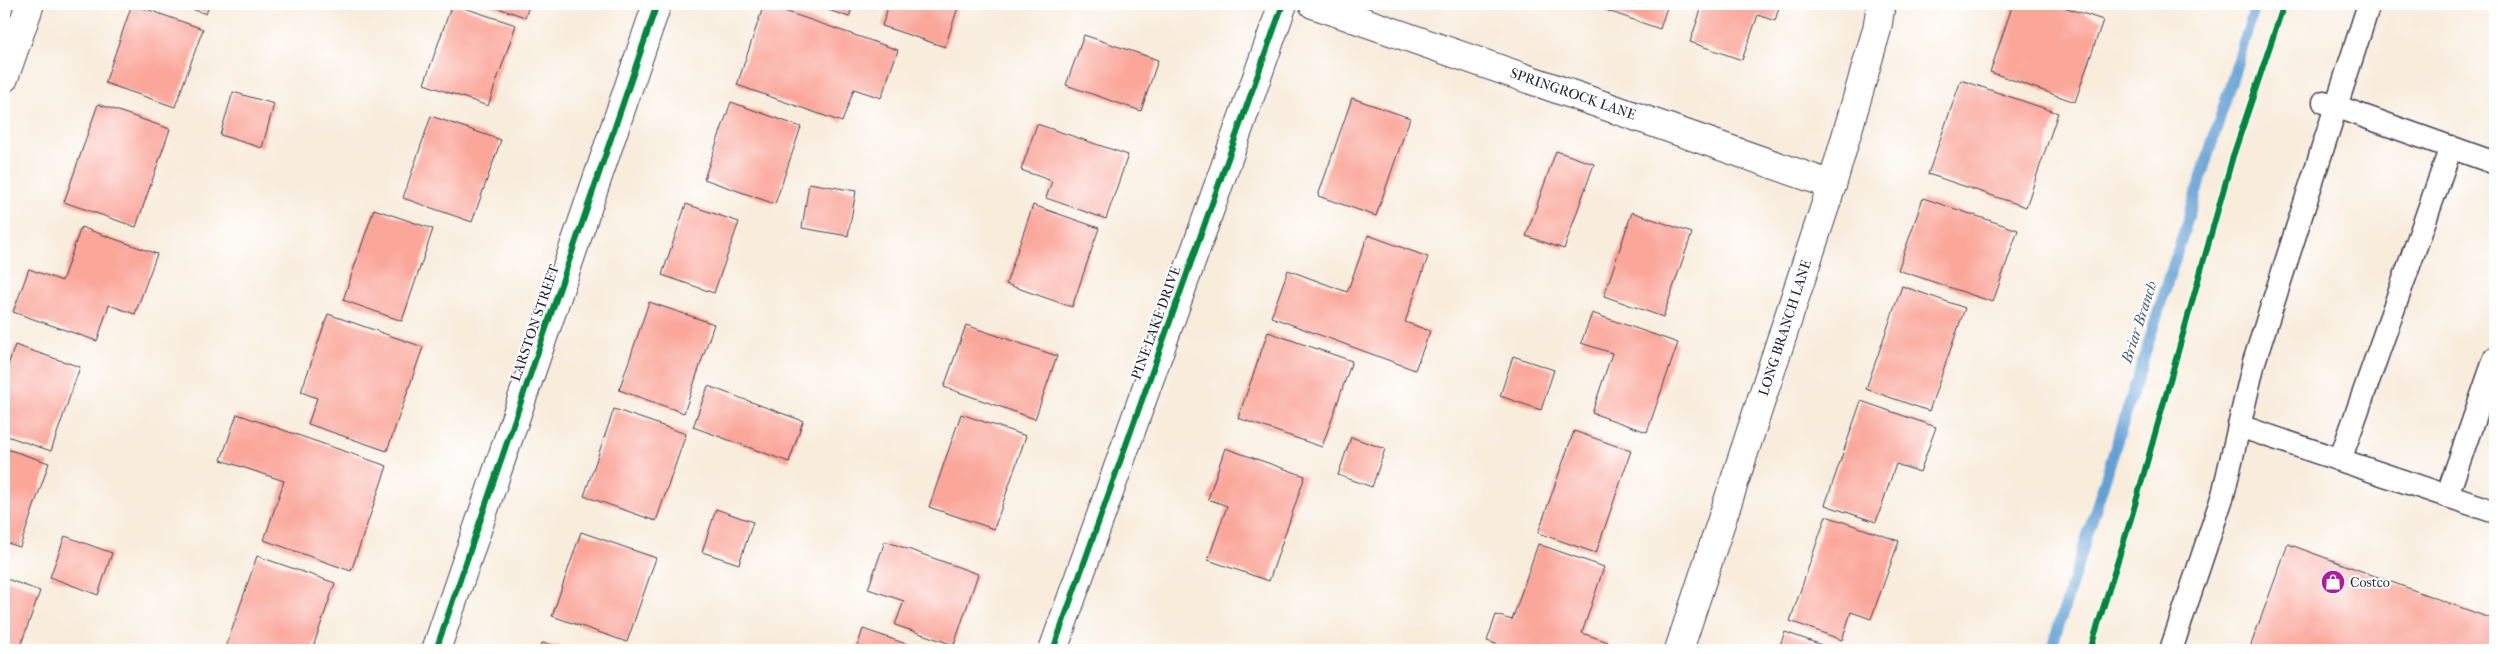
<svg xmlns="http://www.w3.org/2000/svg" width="2499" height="654" viewBox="0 0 2499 654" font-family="'IM FELL French Canon',serif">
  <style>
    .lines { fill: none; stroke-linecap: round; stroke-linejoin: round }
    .stream { stroke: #64a1d5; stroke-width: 11 }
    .building { fill: #faa699 }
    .service-casing { stroke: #424053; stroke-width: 25 }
    .minor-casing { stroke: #424053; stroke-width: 30 }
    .service { stroke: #fff; stroke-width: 22 }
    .minor { stroke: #fff; stroke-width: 28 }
    .cycleway-casing { stroke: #fff; stroke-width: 9 }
    .cycleway { stroke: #00873e; stroke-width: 6 }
    .labels { text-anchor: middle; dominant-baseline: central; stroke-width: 4; stroke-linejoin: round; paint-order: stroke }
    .street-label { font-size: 14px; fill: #22223b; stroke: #fff }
    .poi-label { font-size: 14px; fill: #22223b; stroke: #fff; text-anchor: start }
    .water-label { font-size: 15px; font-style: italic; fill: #405b80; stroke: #fff }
  </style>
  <rect width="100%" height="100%" fill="#fff"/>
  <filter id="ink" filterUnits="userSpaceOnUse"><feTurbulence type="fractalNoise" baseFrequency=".02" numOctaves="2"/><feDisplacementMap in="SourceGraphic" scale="10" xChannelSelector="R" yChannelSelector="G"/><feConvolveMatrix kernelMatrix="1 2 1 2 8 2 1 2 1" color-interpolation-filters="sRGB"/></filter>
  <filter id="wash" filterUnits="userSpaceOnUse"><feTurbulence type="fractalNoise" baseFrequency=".0096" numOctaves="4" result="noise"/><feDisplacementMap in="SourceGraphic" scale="20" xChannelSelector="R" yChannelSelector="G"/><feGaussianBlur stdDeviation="1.12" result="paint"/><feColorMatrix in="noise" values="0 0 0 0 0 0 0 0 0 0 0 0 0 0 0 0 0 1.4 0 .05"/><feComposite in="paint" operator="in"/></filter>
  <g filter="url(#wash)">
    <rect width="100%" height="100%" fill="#f8ecdb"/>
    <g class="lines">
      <!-- stream -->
      <path class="stream" d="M2051 650 2256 4"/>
    </g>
    <g id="blocks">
      <!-- building -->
      <g class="building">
        <path d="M132 4 203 29 175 107 105 83Z"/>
        <path d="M178 4H210L206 14Z"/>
        <path d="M452 4 516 25 488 106 424 84Z"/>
        <path d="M486 4H530L525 17Z"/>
        <path d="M764 4 898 50 881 98 854 89 842 122 737 85Z"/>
        <path d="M810 4H853L849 17Z"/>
        <path d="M889 4H959L945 47 882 26Z"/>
        <path d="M1588 4H1668L1660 29Z"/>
        <path d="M1703 4H1780L1775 21 1758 15 1742 60 1690 42Z"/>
        <path d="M2013 4H2055L2103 20 2075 102 1990 72Z"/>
        <path d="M1084 35 1158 60 1141 111 1066 85Z"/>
        <path d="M1961 80 2058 113 2026 207 1928 174Z"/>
        <path d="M233 92 274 104 262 148 220 135Z"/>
        <path d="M1352 98 1410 118 1376 216 1318 196Z"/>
        <path d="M731 102 801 127 775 204 704 179Z"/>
        <path d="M98 104 170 129 136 227 64 202Z"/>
        <path d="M431 116 501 140 472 222 403 198Z"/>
        <path d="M1037 124 1128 155 1106 219 1046 198 1052 181 1021 170Z"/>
        <path d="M1556 151 1594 164 1564 249 1526 236Z"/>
        <path d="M809 183 856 191 848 236 802 228Z"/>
        <path d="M1923 198 2018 230 1993 302 1898 270Z"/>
        <path d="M686 204 739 222 714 293 662 275Z"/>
        <path d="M1033 205 1099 228 1072 307 1006 284Z"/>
        <path d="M374 209 433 229 402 321 343 300Z"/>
        <path d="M1632 212 1692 233 1663 317 1604 296Z"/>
        <path d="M81 227 157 254 135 314 109 305 97 341 13 312 29 269 62 281Z"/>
        <path d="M1368 235 1428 257 1405 322 1430 331 1415 370 1271 317 1288 270 1347 292Z"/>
        <path d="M1902 286 1965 308 1929 411 1866 389Z"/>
        <path d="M649 302 714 324 684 413 619 390Z"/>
        <path d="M1592 313 1678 343 1647 432 1592 413 1612 353 1581 343Z"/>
        <path d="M328 314 423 347 387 451 308 424 317 398 301 392Z"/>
        <path d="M966 325 1057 356 1035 419 944 387Z"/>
        <path d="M1268 332 1352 361 1322 447 1238 418Z"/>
        <path d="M15 345 80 367 51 451 4 435V377Z"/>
        <path d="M1513 356 1554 370 1541 410 1500 396Z"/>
        <path d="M708 386 803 421 789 462 693 427Z"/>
        <path d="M1861 401 1936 427 1920 472 1896 464 1876 522 1825 505Z"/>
        <path d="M614 409 686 434 656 521 584 496Z"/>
        <path d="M237 414 387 466 351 571 264 540 284 481 221 460Z"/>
        <path d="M961 414 1026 436 994 529 929 507Z"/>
        <path d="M1574 431 1631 451 1596 553 1538 533Z"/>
        <path d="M1351 437 1385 449 1372 487 1338 475Z"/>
        <path d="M4 448 49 463 20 547 4 542Z"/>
        <path d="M1225 448 1305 476 1269 581 1208 560 1227 506 1208 499Z"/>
        <path d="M716 509 753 522 739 564 702 552Z"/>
        <path d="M1826 516 1899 541 1871 619 1851 612 1842 640 1790 621Z"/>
        <path d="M581 532 656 558 627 642 552 616Z"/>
        <path d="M65 536 112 553 98 595 50 577Z"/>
        <path d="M885 541 978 574 954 645 895 625 904 601 868 589Z"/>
        <path d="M1538 544 1604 567 1582 633 1608 642 1606 650H1514L1487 641 1496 615 1512 620Z"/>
        <path d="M2288 544 2495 620V650H2249Z"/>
        <path d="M257 556 335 583 312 650H225Z"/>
        <path d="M4 578 40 591 19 650H4Z"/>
        <path d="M863 629 924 650H856Z"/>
        <path d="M1785 632 1836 650H1778Z"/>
        <path d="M542 643 572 649V650H540Z"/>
      </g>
    </g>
  </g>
  <g filter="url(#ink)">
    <use href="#blocks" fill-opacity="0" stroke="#424053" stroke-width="1"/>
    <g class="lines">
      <!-- service casing -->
      <g class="service-casing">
        <g id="service">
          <path d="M2324 102 2495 163"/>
          <path d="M2239 426 2495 512"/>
          <path d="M2340 460 2451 147"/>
          <path d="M2447 496 2495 358"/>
          <path d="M2171 650 2223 495 2254 362 2369 4"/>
        </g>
      </g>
      <!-- minor casing -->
      <g class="minor-casing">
        <g id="minor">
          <path d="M1313 4 1832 185"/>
          <path d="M4 78 30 4"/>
          <path d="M436 650 657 4"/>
          <path d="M1053 650 1283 4"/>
          <path d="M1679 650 1832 185 1877 29 1881 4"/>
        </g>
      </g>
      <!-- service -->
      <use href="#service" class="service"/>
      <!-- minor -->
      <use href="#minor" class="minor"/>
      <!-- cycleway casing -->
      <g class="cycleway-casing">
        <g id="cycleway">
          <path d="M436 650 657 4"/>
          <path d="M1053 650 1283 4"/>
          <path d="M2090 650 2133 512 2233 156 2284 4"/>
        </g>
      </g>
      <!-- cycleway -->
      <use href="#cycleway" class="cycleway"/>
    </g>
  </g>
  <!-- icons -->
  <defs>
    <g id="shop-disc" transform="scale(1.25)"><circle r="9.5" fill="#b5179e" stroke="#fff"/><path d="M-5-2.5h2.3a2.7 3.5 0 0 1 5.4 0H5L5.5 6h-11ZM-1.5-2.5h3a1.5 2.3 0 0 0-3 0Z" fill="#fff"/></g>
  </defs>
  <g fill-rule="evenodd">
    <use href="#shop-disc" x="2333" y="582"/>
  </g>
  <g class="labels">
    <!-- street labels -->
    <g class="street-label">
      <text transform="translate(1573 94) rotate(19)">SPRINGROCK LANE</text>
      <text transform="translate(535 323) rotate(-71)">LARSTON STREET</text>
      <text transform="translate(1156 323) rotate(-70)">PINE LAKE DRIVE</text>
      <text transform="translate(1785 328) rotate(-72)">LONG BRANCH LANE</text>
    </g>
    <!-- poi labels -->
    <g class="poi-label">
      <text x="2350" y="582">Costco</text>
    </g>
    <!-- water labels -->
    <g class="water-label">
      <text transform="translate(2139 322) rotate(-72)">Briar Branch</text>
    </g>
  </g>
  <!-- margin -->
  <rect width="2499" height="654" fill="none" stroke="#fff" stroke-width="20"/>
</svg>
